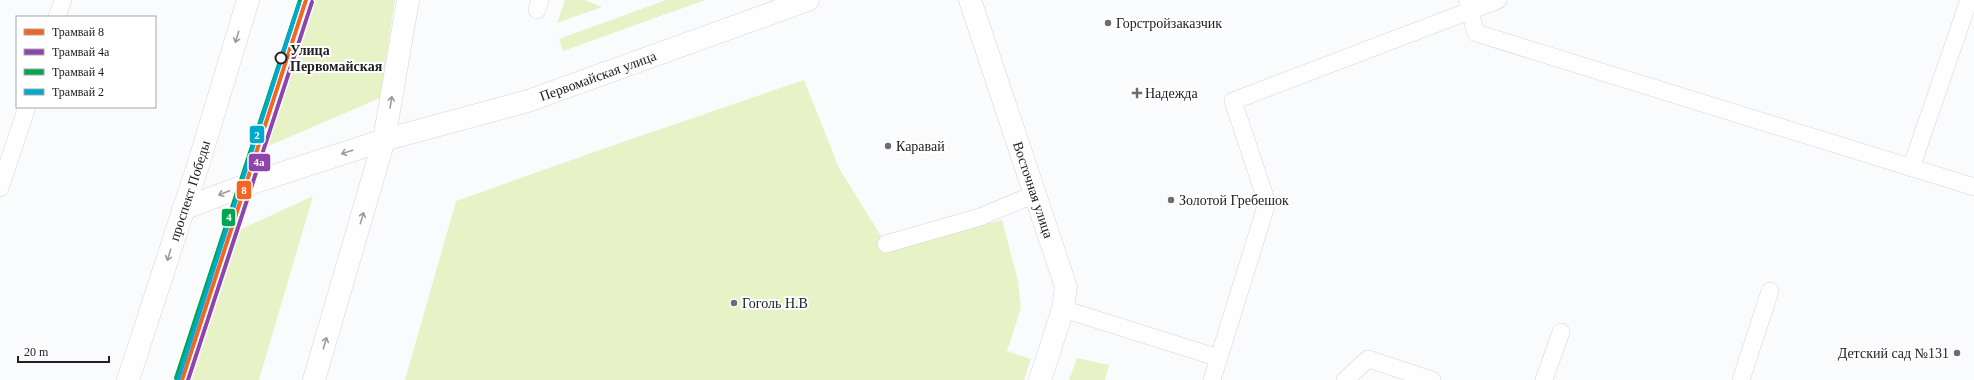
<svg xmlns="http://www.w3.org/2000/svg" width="1974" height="380" viewBox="0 0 1974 380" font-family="'Times New Roman',serif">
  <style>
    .green { fill: #e7f2c7 }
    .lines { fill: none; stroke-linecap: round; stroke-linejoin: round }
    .lane-casing { stroke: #d4d5d7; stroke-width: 18 }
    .street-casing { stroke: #d4d5d7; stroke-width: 23 }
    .secondary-casing { stroke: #d4d5d7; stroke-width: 23 }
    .primary-casing { stroke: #d4d5d7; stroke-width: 23 }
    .lane { stroke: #fefeff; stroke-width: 17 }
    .street { stroke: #fefeff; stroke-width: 22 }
    .secondary { stroke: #fefeff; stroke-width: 22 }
    .primary { stroke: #fefeff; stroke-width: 22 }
    .tram-1-casing { stroke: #fff; stroke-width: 7 }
    .tram-2-casing { stroke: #fff; stroke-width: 7 }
    .tram-3-casing { stroke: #fff; stroke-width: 7 }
    .tram-4-casing { stroke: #fff; stroke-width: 7 }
    .tram-1 { stroke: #f26522; stroke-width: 4 }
    .tram-2 { stroke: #8e44ad; stroke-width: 4 }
    .tram-3 { stroke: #00a651; stroke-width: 4 }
    .tram-4 { stroke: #00a9ce; stroke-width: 4 }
    .oneway { stroke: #9b9b9d }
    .poi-dot { fill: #6d6d71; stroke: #fff; stroke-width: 1.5 }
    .stop-dot { fill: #fff; stroke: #212125; stroke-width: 2 }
    .labels { text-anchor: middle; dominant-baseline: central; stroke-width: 4; stroke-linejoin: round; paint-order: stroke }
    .poi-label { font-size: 14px; fill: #212125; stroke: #fff; text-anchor: start }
    .stop-label { font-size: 14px; font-weight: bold; fill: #212125; stroke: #fff; text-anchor: start }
    .street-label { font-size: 14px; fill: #212125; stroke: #fff }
    .line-badge { stroke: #fff; stroke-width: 1.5 }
    .badge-label { font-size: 11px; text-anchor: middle; font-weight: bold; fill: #fff }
  </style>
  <rect width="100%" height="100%" fill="#fafbfd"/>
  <!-- green -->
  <g class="green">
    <path d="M304 0H395L380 98 257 151Z"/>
    <path d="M565 0H585L602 7 557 23Z"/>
    <path d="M666 0H705L563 51 559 39Z"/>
    <path d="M804 80 839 168 889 249 1002 220 1018 281 1021 308 1007 351 1031 359 1024 380H405L456 201 617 144Z"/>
    <path d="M313 196 259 380H189L233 233Z"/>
    <path d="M1077 358 1109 365 1105 380H1069Z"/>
  </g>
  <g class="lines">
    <!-- lane casing -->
    <g class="lane-casing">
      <g id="lane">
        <path d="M1467 0 1476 33 1974 187"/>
        <path d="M537 10 540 0"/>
        <path d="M57 17 63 0"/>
        <path d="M1911 168 1969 0"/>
        <path d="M0 188 27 107"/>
        <path d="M886 244 980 217 1035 194"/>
        <path d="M1063 309 1219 358"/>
        <path d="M1212 380 1267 203 1233 101 1498 0"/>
        <path d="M1345 380 1368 359 1432 380"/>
        <path d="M1544 380 1561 332"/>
        <path d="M1741 380 1770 291"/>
      </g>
    </g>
    <!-- street casing -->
    <g class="street-casing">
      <g id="street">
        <path id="s1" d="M970 0 1066 287 1063 309 1040 380"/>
      </g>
    </g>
    <!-- secondary casing -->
    <g class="secondary-casing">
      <g id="secondary">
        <path id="s2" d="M183 209 246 185 384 140 528 101 808 0"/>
      </g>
    </g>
    <!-- primary casing -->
    <g class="primary-casing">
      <g id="primary">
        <path id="s3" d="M128 380 200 159 248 0"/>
        <path d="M314 380 384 140 408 0"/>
      </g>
    </g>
    <!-- lane -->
    <use href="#lane" class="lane"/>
    <!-- street -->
    <use href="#street" class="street"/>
    <!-- secondary -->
    <use href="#secondary" class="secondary"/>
    <!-- primary -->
    <use href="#primary" class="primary"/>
    <!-- tram-1 casing -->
    <g class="tram-1-casing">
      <path id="tram-1" d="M182 380 306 0"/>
    </g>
    <!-- tram-2 casing -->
    <g class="tram-2-casing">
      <path id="tram-2" d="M188 380 312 2"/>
    </g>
    <!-- tram-3 casing -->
    <g class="tram-3-casing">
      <path id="tram-3" d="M176 378 300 0"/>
    </g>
    <!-- tram-4 casing -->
    <g class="tram-4-casing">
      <path id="tram-4" d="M178 380 299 4"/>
    </g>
    <!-- tram-1 -->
    <use href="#tram-1" class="tram-1"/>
    <!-- tram-2 -->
    <use href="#tram-2" class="tram-2"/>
    <!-- tram-3 -->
    <use href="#tram-3" class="tram-3"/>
    <!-- tram-4 -->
    <use href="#tram-4" class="tram-4"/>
  </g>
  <!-- one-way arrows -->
  <defs><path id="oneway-shaft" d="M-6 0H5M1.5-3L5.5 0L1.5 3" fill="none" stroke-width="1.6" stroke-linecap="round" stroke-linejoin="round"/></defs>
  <g class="oneway">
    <use href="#oneway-shaft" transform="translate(237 37) rotate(107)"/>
    <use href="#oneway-shaft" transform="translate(391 102) rotate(-81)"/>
    <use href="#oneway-shaft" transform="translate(347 152) rotate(162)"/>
    <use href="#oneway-shaft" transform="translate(224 193) rotate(159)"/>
    <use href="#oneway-shaft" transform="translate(362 218) rotate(-73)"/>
    <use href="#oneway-shaft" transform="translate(169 255) rotate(107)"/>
    <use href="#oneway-shaft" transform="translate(325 343) rotate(-73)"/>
  </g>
  <!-- markers -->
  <g class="poi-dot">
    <circle cx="1108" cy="23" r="4"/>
    <path d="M1135 87h4v4h4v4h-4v4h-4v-4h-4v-4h4z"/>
    <circle cx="888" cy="146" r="4"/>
    <circle cx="1171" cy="200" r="4"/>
    <circle cx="734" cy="303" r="4"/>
    <circle cx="1957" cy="353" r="4"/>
  </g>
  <circle class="stop-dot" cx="281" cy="58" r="5.5"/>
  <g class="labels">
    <!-- poi labels -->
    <g class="poi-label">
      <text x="1116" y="23">Горстройзаказчик</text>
      <text x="1145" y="93">Надежда</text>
      <text x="896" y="146">Каравай</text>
      <text x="1179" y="200">Золотой Гребешок</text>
      <text x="742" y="303">Гоголь Н.В</text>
      <text x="1949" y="353" text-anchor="end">Детский сад №131</text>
    </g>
    <!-- stop labels -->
    <g class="stop-label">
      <text x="290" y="50">Улица<tspan x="290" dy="16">Первомайская</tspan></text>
    </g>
    <!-- street labels -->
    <g class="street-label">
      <text stroke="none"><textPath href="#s2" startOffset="436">Первомайская улица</textPath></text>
      <text stroke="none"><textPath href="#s1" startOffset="200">Восточная улица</textPath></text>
      <text stroke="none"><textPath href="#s3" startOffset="199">проспект Победы</textPath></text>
    </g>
  </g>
  <g class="line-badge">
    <rect x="249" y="125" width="16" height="19" rx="4" fill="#00a9ce"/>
    <rect x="248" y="153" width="23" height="19" rx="4" fill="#8e44ad"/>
    <rect x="236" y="180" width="16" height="20" rx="4" fill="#f26522"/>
    <rect x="221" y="208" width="15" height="19" rx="4" fill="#00a651"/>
  </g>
  <g class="badge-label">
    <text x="257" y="139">2</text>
    <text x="259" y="166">4а</text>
    <text x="244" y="194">8</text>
    <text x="229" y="221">4</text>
  </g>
  <!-- legend -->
  <rect x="16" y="16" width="140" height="92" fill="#ffffff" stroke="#a6a6a8"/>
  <rect x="24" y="29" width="20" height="6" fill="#f26522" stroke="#a6a6a8"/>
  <text x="52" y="36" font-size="12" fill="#212125">Трамвай 8</text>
  <rect x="24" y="49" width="20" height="6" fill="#8e44ad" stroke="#a6a6a8"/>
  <text x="52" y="56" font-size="12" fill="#212125">Трамвай 4а</text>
  <rect x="24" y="69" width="20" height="6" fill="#00a651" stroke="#a6a6a8"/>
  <text x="52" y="76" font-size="12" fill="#212125">Трамвай 4</text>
  <rect x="24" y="89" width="20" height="6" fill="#00a9ce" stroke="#a6a6a8"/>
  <text x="52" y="96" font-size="12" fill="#212125">Трамвай 2</text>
  <!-- scale -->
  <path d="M18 356v6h91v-6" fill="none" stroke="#212125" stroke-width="2"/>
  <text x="24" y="356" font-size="12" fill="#212125" stroke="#ffffff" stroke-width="3" paint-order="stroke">20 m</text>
</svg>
